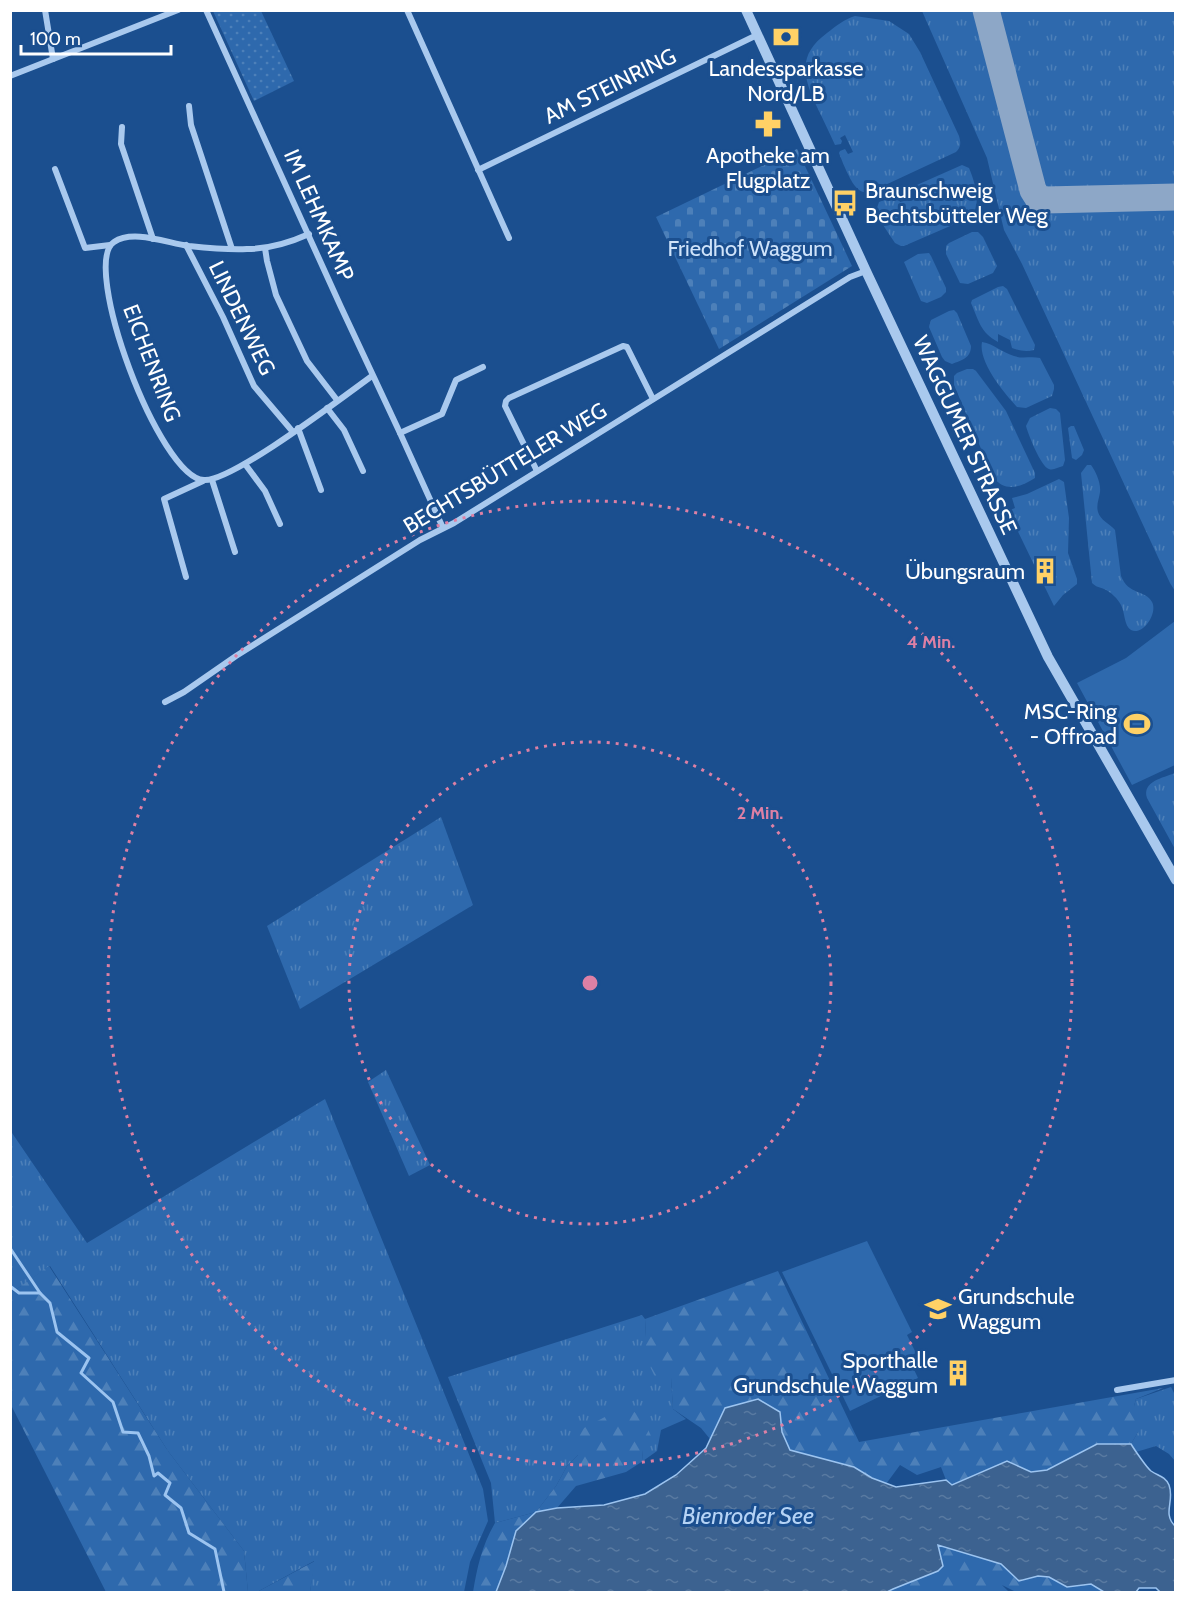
<svg xmlns="http://www.w3.org/2000/svg" width="1186" height="1603" viewBox="0 0 1186 1603" font-family="Cabin,sans-serif">
  <style>
    .grass { fill: url(#grass-tufts) }
    .forest { fill: url(#forest-firs) }
    .cemetery { fill: url(#cemetery-stones) }
    .park { fill: url(#park-dots) }
    .pitch { fill: #2e69ad }
    .water { fill: url(#water-ripples); stroke: #9cc4f0; stroke-width: 1.5 }
    .lines { fill: none; stroke-linecap: round; stroke-linejoin: round }
    .stream { stroke: #9cc4f0; stroke-width: 3 }
    .taxiway { stroke: #8da7c7; stroke-width: 27 }
    .minor { stroke: #a9c9ee; stroke-width: 6 }
    .tertiary { stroke: #a9c9ee; stroke-width: 10 }
    .ring { fill: none; stroke: #dd80a5; stroke-width: 3; stroke-dasharray: 3 6 }
    .labels { text-anchor: middle; dominant-baseline: central; stroke-width: 6; stroke-linejoin: round; paint-order: stroke }
    .poi-label { font-size: 22px; fill: #fff; stroke: #1b4f8f; text-anchor: end }
    .street-label { font-size: 22px; fill: #fff; stroke: #1b4f8f }
    .park-label { font-size: 22px; fill: #cfe3fa; stroke: #1b4f8f }
    .water-label { font-size: 24px; font-style: italic; fill: #b5d3f5; stroke: #1b4f8f }
    .centre { fill: #dd80a5; stroke: #1b4f8f; stroke-width: 3 }
    .ring-label { font-size: 18px; text-anchor: middle; font-weight: bold; fill: #dd80a5; stroke: #1b4f8f; stroke-width: 6; stroke-linejoin: round; paint-order: stroke }
  </style>
  <defs>
    <pattern id="grass-tufts" width="24" height="20" patternUnits="userSpaceOnUse" patternTransform="scale(1.5)"><rect width="24" height="20" fill="#2e69ad"/><path d="M3 7l-1-3M5 7V3M7 7l1-3M15 17l-1-3M17 17v-4M19 17l1-3" fill="none" stroke="#4d80b9"/></pattern>
    <pattern id="forest-firs" width="22" height="20" patternUnits="userSpaceOnUse" patternTransform="scale(1.5)"><rect width="22" height="20" fill="#2e69ad"/><path d="M5 1l3.5 6h-7zM16 11l3.5 6h-7z" fill="#4d80b9"/></pattern>
    <pattern id="cemetery-stones" width="16" height="16" patternUnits="userSpaceOnUse" patternTransform="scale(1.5)"><rect width="16" height="16" fill="#2e69ad"/><path d="M2 7V4a2 2 0 0 1 4 0v3zM10 15v-3a2 2 0 0 1 4 0v3z" fill="#4d80b9"/></pattern>
    <pattern id="park-dots" width="8" height="8" patternUnits="userSpaceOnUse" patternTransform="scale(1.5)"><rect width="8" height="8" fill="#2e69ad"/><path d="M2 2h.1M6 6h.1" fill="none" stroke="#4d80b9" stroke-width="1.8" stroke-linecap="round"/></pattern>
    <pattern id="water-ripples" width="26" height="14" patternUnits="userSpaceOnUse" patternTransform="scale(1.5)"><rect width="26" height="14" fill="#3c6290"/><path d="M2 4q2-2 4 0t4 0M15 11q2-2 4 0t4 0" fill="none" stroke="#597aa1"/></pattern>
  </defs>
  <rect width="100%" height="100%" fill="#1b4f8f"/>
  <!-- grass -->
  <g class="grass">
    <path d="M922 11H1175V591L1170 583 1022 264 1004 230 987 158Z"/>
    <path d="M855 16 889 21 909 34 920 52 959 136C961 143 961 147 956 152L868 193C864 192 861 192 858 189 851 184 842 161 839 153L840 151 845 149 848 154 853 152 845 135 840 138 842 141 841 144 835 145C829 132 823 119 817 107 803 77 797 55 827 33 836 26 845 19 855 16Z"/>
    <path d="M962 165 969 168C975 182 982 205 971 217L904 246H901L895 243 877 216V208L879 202 895 196H897L900 202 904 201 901 192Z"/>
    <path d="M972 232H978L983 237 997 266 993 273 968 284 960 283 946 254V246L949 243Z"/>
    <path d="M929 253 931 256 946 288V292L941 297 927 303 921 301 904 262 918 254Z"/>
    <path d="M1003 286 1007 289 1035 345 1034 350C1027 352 1020 351 1012 348L1010 340 998 334V342C980 332 979 321 971 303L972 300 998 287Z"/>
    <path d="M954 310 957 313 971 346C971 358 962 360 952 364L945 361 942 357 929 327 931 320 949 311Z"/>
    <path d="M982 342C994 344 1003 353 1014 356 1022 359 1031 356 1040 358L1054 385V389L1052 396 1026 408 1017 407C1004 393 978 362 982 342Z"/>
    <path d="M967 369H973L976 371 1006 411 1035 473V478C1021 487 1005 493 993 477L954 385V376L957 373Z"/>
    <path d="M1050 408 1056 409 1060 413 1065 460 1063 466C1058 467 1053 471 1049 469 1041 467 1028 434 1026 426L1030 418Z"/>
    <path d="M1071 426H1074L1084 450 1082 455 1076 460 1072 458 1068 428Z"/>
    <path d="M1087 465H1091C1096 472 1101 483 1100 492 1099 499 1096 505 1098 512 1100 520 1110 524 1115 530L1121 576C1128 595 1146 590 1152 602 1158 613 1143 636 1131 630 1124 626 1125 612 1121 605 1118 599 1111 592 1104 589 1099 587 1096 587 1092 583L1081 473Z"/>
    <path d="M1059 479 1064 482 1069 518 1068 553 1077 579V584L1063 595 1054 606 1008 511 1015 508 1012 498 1027 494Z"/>
    <path d="M1175 773V849L1147 798C1142 781 1163 778 1175 773Z"/>
    <path d="M441 817 473 905 300 1009 267 926Z"/>
    <path d="M386 1070 430 1165 409 1176 368 1082Z"/>
    <path d="M325 1099 483 1489 488 1521 470 1562 464 1592H310L314 1561 257 1592H248L244 1551 168 1451 50 1266 11 1293 10 1130 87 1243Z"/>
    <path d="M642 1315 645 1319 646 1337 671 1378 673 1409 686 1419 661 1430 657 1451 643 1461 642 1450 578 1431V1455L567 1466 556 1486 536 1512 495 1523 491 1483 448 1377Z"/>
    <path d="M1171 1387 1175 1395V1461L1169 1454 1156 1446 1136 1452 1131 1444 1138 1432 1134 1406 1136 1399Z"/>
  </g>
  <!-- forest -->
  <g class="forest">
    <path d="M49 1266 168 1451 244 1551 248 1592H106L11 1405V1293Z"/>
    <path d="M778 1271 859 1442 1163 1388 1136 1399 1134 1406 1142 1417 1138 1432 1131 1444H1097L1047 1470 1031 1472 1007 1461 952 1485 946 1480 941 1467 917 1475 900 1465 886 1484 872 1478 854 1467 790 1450 782 1432 780 1412 725 1408 710 1439 701 1428 673 1409 671 1378 655 1377 645 1356 646 1337 645 1319Z"/>
    <path d="M624 1407C641 1414 644 1419 651 1436L642 1450 643 1461 626 1472 576 1486 557 1508 536 1512 506 1566 496 1592H473C477 1568 482 1545 495 1523L536 1512 556 1486 567 1466 578 1455V1431Z"/>
    <path d="M938 1544 1001 1564 1019 1581 1038 1576 1049 1577 1067 1587 1091 1584 1104 1592H1016L1002 1585 1009 1592H887L893 1589 938 1571 942 1566Z"/>
    <path d="M315 1561 310 1592H257Z"/>
  </g>
  <!-- cemetery -->
  <path class="cemetery" d="M797 149 852 266 719 349 656 217Z"/>
  <!-- park -->
  <path class="park" d="M213 11H261L294 81 254 101Z"/>
  <!-- pitch -->
  <g class="pitch">
    <path d="M1175 621V765L1132 785 1077 683 1126 658Z"/>
    <path d="M867 1241 912 1332 907 1335 916 1353 908 1357 918 1378 850 1411 782 1272Z"/>
  </g>
  <!-- water -->
  <path class="water" d="M758 1399 780 1412 782 1432 790 1450 854 1467 872 1478 896 1487 946 1480 952 1485 1007 1461 1031 1472 1047 1470 1097 1444H1131C1134 1449 1147 1468 1151 1471 1158 1476 1165 1476 1169 1485 1175 1501 1162 1513 1175 1526V1592H1160L1156 1588H1139L1136 1592H1104L1091 1584 1067 1587 1049 1577 1038 1576 1019 1581 1001 1564 938 1545 943 1566 938 1571 893 1589 887 1592H496L506 1566 516 1531 536 1512 557 1508 604 1505 645 1494 676 1475 706 1448 725 1408Z"/>
  <g class="lines">
    <!-- stream -->
    <g class="stream">
      <path d="M10 1248 40 1293"/>
      <path d="M10 1286 19 1293H40L50 1303 57 1332 89 1358 81 1373 113 1402 123 1432 138 1433 149 1456 154 1476 158 1473 170 1483 165 1495 181 1508 189 1533 215 1549 224 1592"/>
    </g>
    <!-- taxiway -->
    <path class="taxiway" d="M986 10 1033 190 1038 198 1045 200 1176 197"/>
    <!-- minor -->
    <g class="minor">
      <path d="M45 10 53 59"/>
      <path d="M206 10 341 307 400 433 443 528"/>
      <path d="M407 10 509 238"/>
      <path d="M10 76 178 10"/>
      <path d="M189 106 191 125 232 249"/>
      <path d="M122 127 121 144 153 239"/>
      <path d="M55 169 85 248 110 245"/>
      <path d="M478 170 757 35"/>
      <path d="M309 234C289 243 269 249 247 249 228 250 208 248 189 246 167 243 133 229 114 242 80 264 159 478 204 480 232 482 344 396 372 376"/>
      <path d="M186 245 223 317 254 386 293 432"/>
      <path d="M265 248 267 261 276 295 307 361 337 400"/>
      <path d="M327 408 344 430 363 471"/>
      <path d="M298 428 321 490"/>
      <path d="M400 433 442 414 456 380 483 367"/>
      <path d="M245 464 265 491 280 524"/>
      <path d="M537 471 505 406 506 401 509 398 623 346 627 347 653 399"/>
      <path d="M212 480 235 552"/>
      <path d="M186 577 164 499 203 481"/>
      <path d="M165 702 184 692 236 656 420 540 454 523 850 277 866 271"/>
      <path d="M1117 1390 1176 1380"/>
    </g>
    <!-- tertiary -->
    <path class="tertiary" d="M746 10 866 271 1048 657 1176 880"/>
  </g>
  <!-- distance rings -->
  <g class="ring">
    <circle cx="590" cy="983" r="241"/>
    <circle cx="590" cy="983" r="482"/>
  </g>
  <!-- icons -->
  <defs>
    <g id="bank-bare" transform="scale(2.07)"><path d="M-6-4H6V4H-6ZM0-2.3a2.3 2.3 0 1 0 0 4.6a2.3 2.3 0 1 0 0-4.6Z" fill="#ffd166" stroke="#1b4f8f" stroke-width="2.5" paint-order="stroke"/></g>
    <g id="pharmacy-bare" transform="scale(2.07)"><path d="M-2-6h4v4h4v4h-4v4h-4v-4h-4v-4h4Z" fill="#ffd166" stroke="#1b4f8f" stroke-width="2.5" paint-order="stroke"/></g>
    <g id="bus-bare" transform="scale(2.07)"><path d="M-5-6H5V4H4V6H2V4H-2V6H-4V4H-5ZM-3.5-4V0h7V-4ZM-3.5 1.2v1.5H-2V1.2ZM2 1.2v1.5H3.5V1.2Z" fill="#ffd166" stroke="#1b4f8f" stroke-width="2.5" paint-order="stroke"/></g>
    <g id="building-bare" transform="scale(2.07)"><path d="M-4-6H4V6H1V3H-1V6H-4ZM-2.5-4.3h1.7v1.8h-1.7ZM.8-4.3h1.7v1.8H.8ZM-2.5-1h1.7V.8h-1.7ZM.8-1h1.7V.8H.8Z" fill="#ffd166" stroke="#1b4f8f" stroke-width="2.5" paint-order="stroke"/></g>
    <g id="stadium-bare" transform="scale(2.07)"><path d="M0-5a6.5 5 0 1 0 0 10a6.5 5 0 1 0 0-10ZM-3.5-1.8h7v3.6h-7Z" fill="#ffd166" stroke="#1b4f8f" stroke-width="2.5" paint-order="stroke"/></g>
    <g id="school-bare" transform="scale(2.07)"><path d="M0-5L7-2L0 1L-7-2ZM-4 1L0 2.5L4 1V4Q0 6-4 4Z" fill="#ffd166" stroke="#1b4f8f" stroke-width="2.5" paint-order="stroke"/></g>
  </defs>
  <g fill-rule="evenodd">
    <use href="#bank-bare" x="786" y="37"/>
    <use href="#pharmacy-bare" x="768" y="124"/>
    <use href="#bus-bare" x="845" y="203"/>
    <use href="#building-bare" x="1045" y="571"/>
    <use href="#stadium-bare" x="1137" y="724"/>
    <use href="#school-bare" x="938" y="1309"/>
    <use href="#building-bare" x="958" y="1373"/>
  </g>
  <g class="labels">
    <!-- poi labels -->
    <g class="poi-label">
      <text x="786" y="68" text-anchor="middle">Landessparkasse<tspan x="786" dy="25">Nord/LB</tspan></text>
      <text x="768" y="155" text-anchor="middle">Apotheke am<tspan x="768" dy="25">Flugplatz</tspan></text>
      <text x="865" y="190" text-anchor="start">Braunschweig<tspan x="865" dy="25">Bechtsbütteler Weg</tspan></text>
      <text x="1025" y="571">Übungsraum</text>
      <text x="1117" y="711">MSC-Ring<tspan x="1117" dy="25">- Offroad</tspan></text>
      <text x="958" y="1296" text-anchor="start">Grundschule<tspan x="958" dy="25">Waggum</tspan></text>
      <text x="938" y="1360">Sporthalle<tspan x="938" dy="25">Grundschule Waggum</tspan></text>
    </g>
    <!-- street labels -->
    <g class="street-label">
      <text transform="translate(610 86) rotate(-26)">AM STEINRING</text>
      <text transform="translate(319 215) rotate(66)">IM LEHMKAMP</text>
      <text transform="translate(242 318) rotate(64)">LINDENWEG</text>
      <text transform="translate(152 363) rotate(69)">EICHENRING</text>
      <text transform="translate(965 435) rotate(65)">WAGGUMER STRASSE</text>
      <text transform="translate(505 468) rotate(-31)">BECHTSBÜTTELER WEG</text>
    </g>
    <!-- park labels -->
    <g class="park-label">
      <text x="750" y="248">Friedhof Waggum</text>
    </g>
    <!-- water labels -->
    <g class="water-label">
      <text x="748" y="1515">Bienroder See</text>
    </g>
  </g>
  <circle cx="590" cy="983" r="9" class="centre"/>
  <g class="ring-label">
    <text x="931" y="648">4 Min.</text>
    <text x="760" y="819">2 Min.</text>
  </g>
  <!-- border -->
  <rect width="1186" height="1603" fill="none" stroke="#ffffff" stroke-width="24"/>
  <!-- scale -->
  <path d="M21 45v9h150v-9" fill="none" stroke="#ffffff" stroke-width="3"/>
  <text x="30" y="45" font-size="18" fill="#ffffff" stroke="#1b4f8f" stroke-width="4.5" paint-order="stroke">100 m</text>
</svg>
